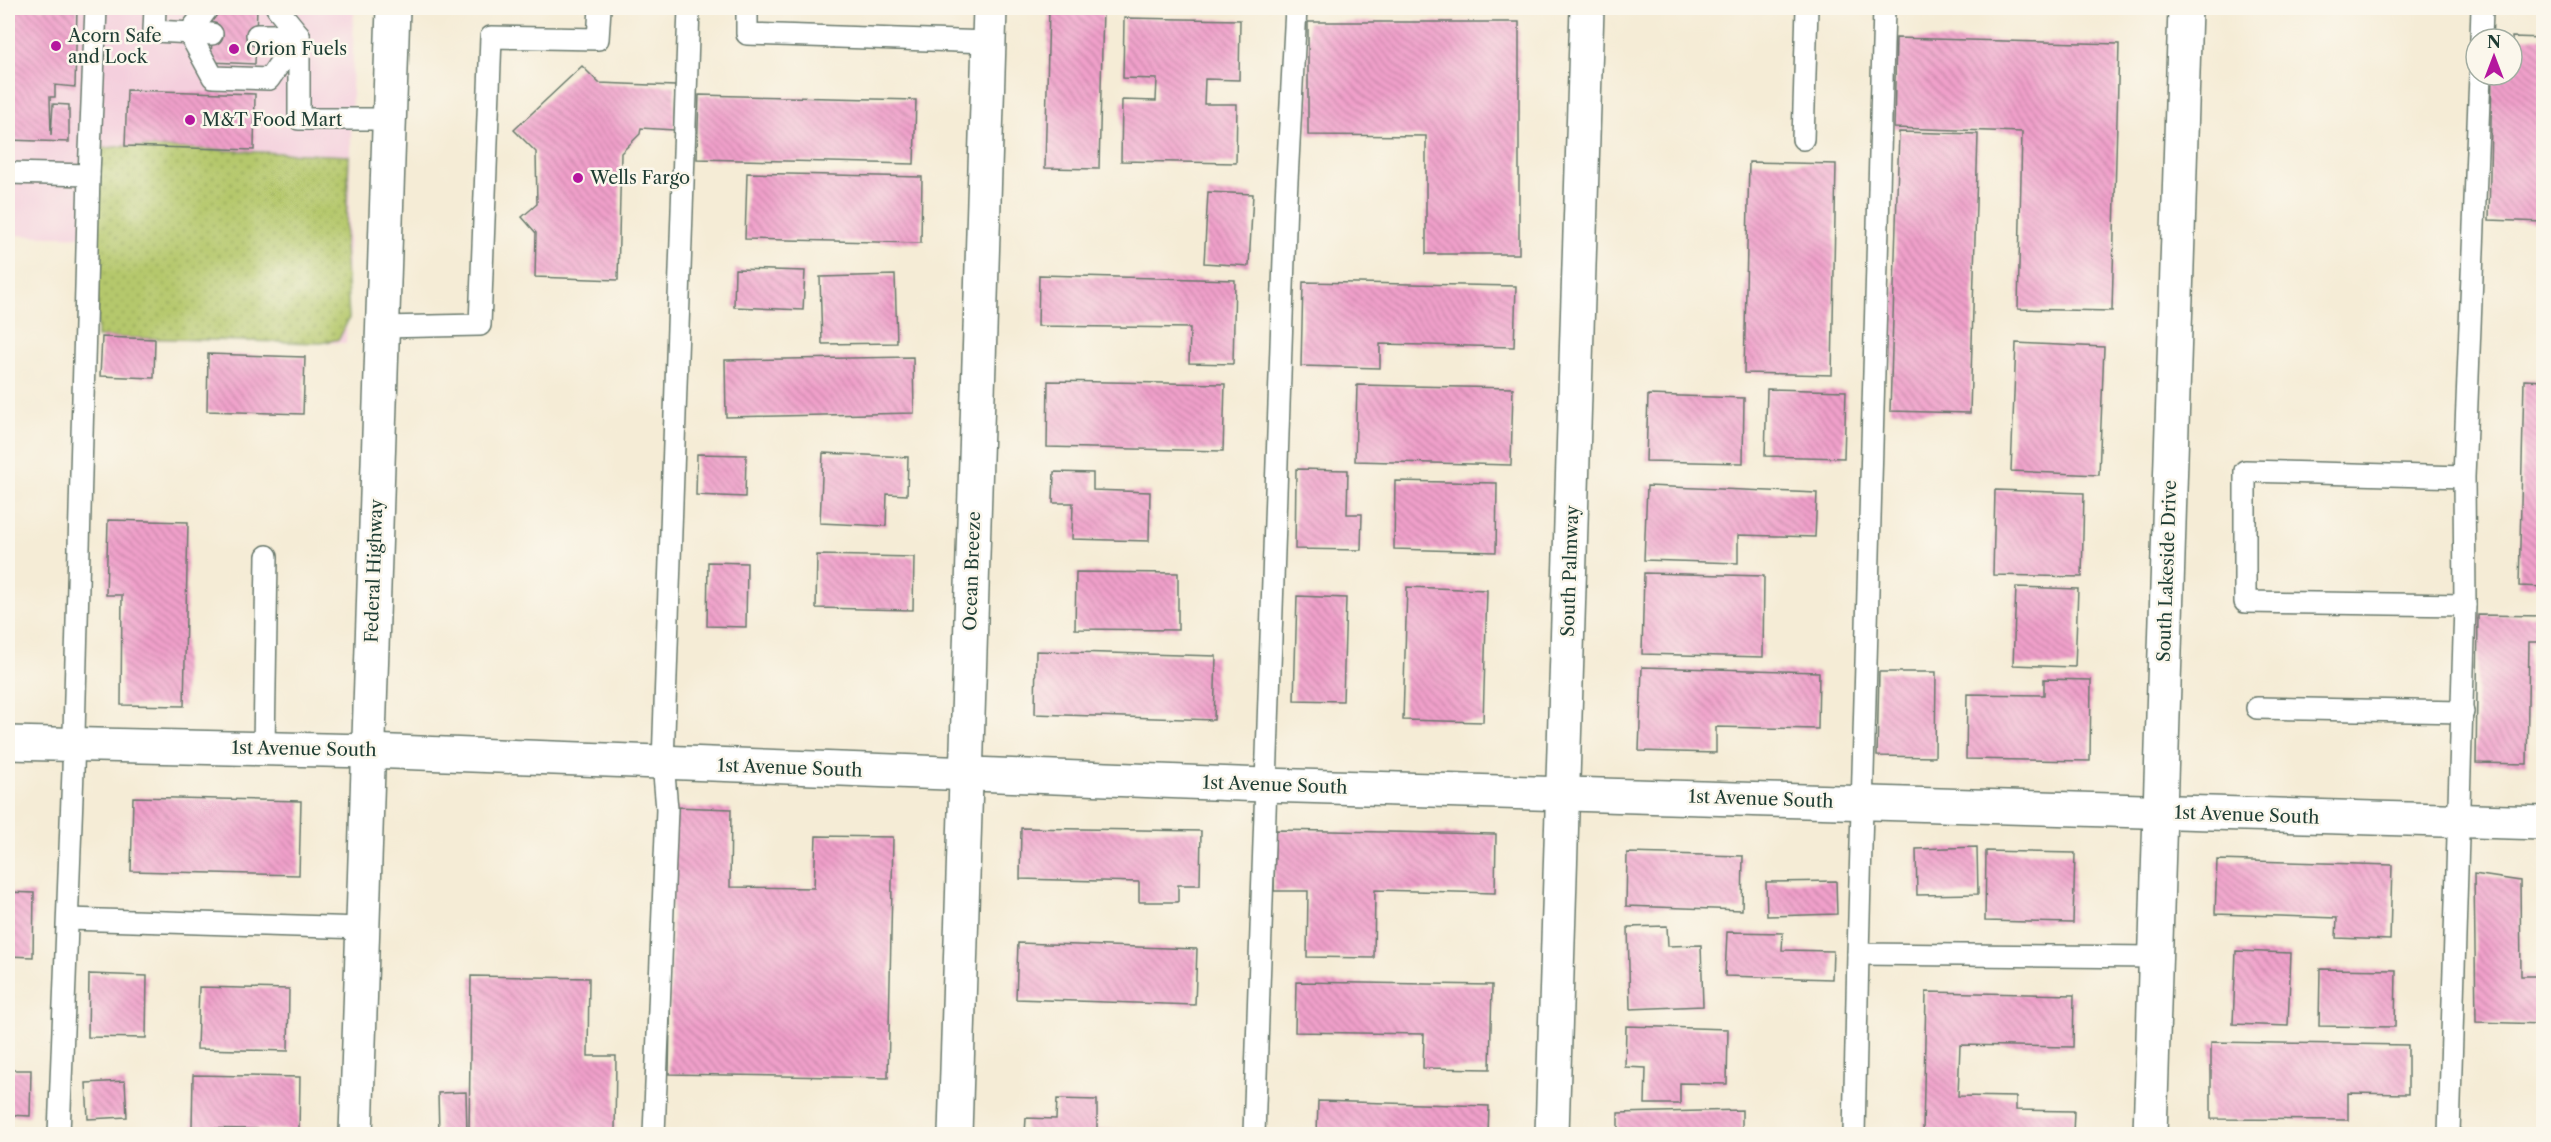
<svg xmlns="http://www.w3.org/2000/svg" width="2551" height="1142" viewBox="0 0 2551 1142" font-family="'Libre Caslon Text',serif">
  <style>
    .built { fill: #f4cfdd }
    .grass { fill: url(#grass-dots); stroke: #6a8250; stroke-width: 1.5 }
    .building { fill: url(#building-back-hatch) }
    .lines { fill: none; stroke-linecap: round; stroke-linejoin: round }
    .lane-casing { stroke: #6a7a6d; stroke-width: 24 }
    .street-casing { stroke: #6a7a6d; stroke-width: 36 }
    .secondary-casing { stroke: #6a7a6d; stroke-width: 36 }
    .lane { stroke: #fff; stroke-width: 21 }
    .street { stroke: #fff; stroke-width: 33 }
    .secondary { stroke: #fff; stroke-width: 33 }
    .poi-dot { fill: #b5179e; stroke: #fbf7ec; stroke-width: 2 }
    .labels { text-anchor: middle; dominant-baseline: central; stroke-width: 5; stroke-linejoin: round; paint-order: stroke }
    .poi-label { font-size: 18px; fill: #1f3d34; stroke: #fbf7ec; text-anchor: start }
    .street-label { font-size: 18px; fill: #1f3d34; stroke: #fbf7ec }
  </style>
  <defs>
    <pattern id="grass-dots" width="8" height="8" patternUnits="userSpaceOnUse" patternTransform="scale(1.5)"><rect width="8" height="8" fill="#b5c86c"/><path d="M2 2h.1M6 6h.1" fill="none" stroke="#93a45a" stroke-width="1.8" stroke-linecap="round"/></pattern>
    <pattern id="building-back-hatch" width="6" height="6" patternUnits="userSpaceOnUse" patternTransform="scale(1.5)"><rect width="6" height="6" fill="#f1a0cb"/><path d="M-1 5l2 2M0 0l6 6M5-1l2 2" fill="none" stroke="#c384a6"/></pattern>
  </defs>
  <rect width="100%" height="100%" fill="#fbf7ec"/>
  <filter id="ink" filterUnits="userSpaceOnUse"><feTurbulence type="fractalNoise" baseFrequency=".0167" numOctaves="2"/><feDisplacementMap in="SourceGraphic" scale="12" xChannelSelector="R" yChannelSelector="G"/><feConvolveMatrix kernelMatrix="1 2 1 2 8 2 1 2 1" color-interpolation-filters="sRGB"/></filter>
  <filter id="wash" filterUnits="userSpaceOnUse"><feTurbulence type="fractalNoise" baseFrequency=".008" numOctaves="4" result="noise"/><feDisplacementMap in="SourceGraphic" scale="24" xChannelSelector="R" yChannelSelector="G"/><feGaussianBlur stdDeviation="1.35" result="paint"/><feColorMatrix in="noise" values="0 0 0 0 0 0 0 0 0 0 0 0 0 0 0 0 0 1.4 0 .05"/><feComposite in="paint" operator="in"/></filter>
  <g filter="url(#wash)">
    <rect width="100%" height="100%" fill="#f5ecd6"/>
    <!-- built -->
    <path class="built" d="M8 8H354L346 343 99 339 96 237 8 235Z"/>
    <!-- grass -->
    <path class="grass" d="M125 146 349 156 345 247 349 318 339 339 321 343 97 337 98 149Z"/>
    <g id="blocks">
      <!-- building -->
      <g class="building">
        <path d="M8 8H77L75 87 55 85V97H50L51 136 53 104 69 105V142L8 140Z"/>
        <path d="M213 8H257L255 64 211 62Z"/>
        <path d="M1049 8H1103L1099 169 1045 168Z"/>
        <path d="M1124 18 1240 20 1239 80 1205 79 1204 104H1237L1236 163 1121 161 1122 100 1156 101 1157 79 1123 78Z"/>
        <path d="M1308 22H1519V254H1426V136L1308 135Z"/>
        <path d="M2512 37 2544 38V222L2489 220 2492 75H2512Z"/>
        <path d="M1896 38 2119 44 2112 311 2018 309 2022 132 1894 128Z"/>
        <path d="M582 66 599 83 675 86 674 130 641 128 640 134 621 153 618 280 535 277 536 233 522 217 537 204 536 152 514 130Z"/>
        <path d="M127 90 255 94 254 150 125 146Z"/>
        <path d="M699 95 916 100 914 164 697 159Z"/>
        <path d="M1899 132 1978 134 1970 413 1890 411Z"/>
        <path d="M1749 162 1836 164 1832 375 1744 373Z"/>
        <path d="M747 173 922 177 921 243 745 239Z"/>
        <path d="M1208 192 1253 194 1249 266 1204 263Z"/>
        <path d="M735 269 805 271 803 310 734 307Z"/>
        <path d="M895 275 897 343 822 344 820 277Z"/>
        <path d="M1039 275 1235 280 1233 364 1189 363 1190 328 1038 326Z"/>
        <path d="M1303 282 1516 286 1514 347 1380 344V368L1301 366Z"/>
        <path d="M102 337 155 339 154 378 100 376Z"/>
        <path d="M2016 343 2104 347 2099 475 2011 471Z"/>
        <path d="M208 354 305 357 303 414 207 411Z"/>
        <path d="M913 357 914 413 726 417 725 360Z"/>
        <path d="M2524 380 2544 381V587L2519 586Z"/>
        <path d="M1048 381 1225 384 1223 451 1047 447Z"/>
        <path d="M1357 385 1513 388 1511 465 1355 461Z"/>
        <path d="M1767 389 1846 391 1844 458 1765 456Z"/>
        <path d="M1648 395 1744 398 1743 463 1646 461Z"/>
        <path d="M823 453 908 457 907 495 887 494 886 526 820 523Z"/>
        <path d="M697 454 746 455 745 497 696 495Z"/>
        <path d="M1296 469 1348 470 1347 514H1362L1361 550 1295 549Z"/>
        <path d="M1054 472 1093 473V490L1150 492 1149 541 1072 539 1073 503H1053Z"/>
        <path d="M1395 481 1497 483 1496 552 1394 549Z"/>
        <path d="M1647 486 1817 493 1815 537 1738 535V563L1644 560Z"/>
        <path d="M1995 490 2084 493 2082 577 1993 575Z"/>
        <path d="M108 520 188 522 184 706 121 705 122 595H106Z"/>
        <path d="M817 555 914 557 913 610 816 608Z"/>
        <path d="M708 562 747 563 746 627 707 626Z"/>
        <path d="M1076 572 1178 573V630L1075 629Z"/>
        <path d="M1644 573 1764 576 1763 657 1642 654Z"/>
        <path d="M1407 587 1487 590 1483 722 1403 720Z"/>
        <path d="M2016 587 2078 589 2075 667 2013 665Z"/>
        <path d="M1297 596 1346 598 1343 701 1294 700Z"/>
        <path d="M2478 615 2544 616V642H2529L2527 764 2476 763Z"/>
        <path d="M1036 651 1216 656 1214 720 1035 714Z"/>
        <path d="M1642 667 1819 672 1818 729 1716 727V753L1639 751Z"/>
        <path d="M1879 672H1936L1935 757 1877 756Z"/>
        <path d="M2044 679 2091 680 2090 761 1966 759 1967 694 2044 695Z"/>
        <path d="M133 797 301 801 299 875 131 871Z"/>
        <path d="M674 807 731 809 730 887 814 888 816 836 893 837 888 1078 669 1074Z"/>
        <path d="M1021 828 1201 831 1200 885H1178V902H1139V882L1020 879Z"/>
        <path d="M1275 830 1496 834 1495 893 1375 890 1374 958 1307 957 1308 891H1274Z"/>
        <path d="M1977 847 1978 894 1917 895 1916 849Z"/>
        <path d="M1986 851 2075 853 2073 923 1985 921Z"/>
        <path d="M1627 853 1743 856 1742 910 1626 906Z"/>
        <path d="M2217 860 2392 865 2390 940 2336 938 2337 918 2215 914Z"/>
        <path d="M2474 874 2520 881 2521 976H2544V1024L2476 1022Z"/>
        <path d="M1836 881 1837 914 1767 916 1766 882Z"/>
        <path d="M8 892 34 893 33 957 8 956Z"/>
        <path d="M1667 926 1668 946 1701 945 1703 1006 1630 1009 1628 927Z"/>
        <path d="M1727 932 1783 933 1782 950 1833 951 1832 979 1725 976Z"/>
        <path d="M1018 943 1197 949 1195 1005 1016 999Z"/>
        <path d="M2236 951 2291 953 2288 1026 2233 1024Z"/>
        <path d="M2320 969 2396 970 2395 1027 2319 1026Z"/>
        <path d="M89 974 147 976 146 1038 88 1037Z"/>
        <path d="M471 976 589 978 588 1056H616L615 1134H469Z"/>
        <path d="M1296 982 1492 985 1490 1069 1423 1068 1424 1034 1295 1032Z"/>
        <path d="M199 987 289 989 288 1051 197 1049Z"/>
        <path d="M1926 992 2074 995 2073 1047 1960 1045 1958 1096 2016 1097V1110L2074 1111 2073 1134H1923Z"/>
        <path d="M1626 1026 1728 1029 1727 1084 1680 1083V1104H1645L1646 1068 1625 1067Z"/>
        <path d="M2211 1042 2408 1045V1094L2348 1093V1120L2211 1119Z"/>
        <path d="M2538 1050H2544V1079H2536Z"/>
        <path d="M8 1070H31L30 1116 8 1115Z"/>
        <path d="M193 1075 300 1077 299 1130 192 1128Z"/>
        <path d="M125 1081 127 1117 88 1119 86 1083Z"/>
        <path d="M466 1092 467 1134H439L438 1093Z"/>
        <path d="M1057 1099 1097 1100V1129H1118L1117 1134H1025L1026 1118 1056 1119Z"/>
        <path d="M1318 1101 1489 1106 1488 1134H1317Z"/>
        <path d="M1742 1110V1134H1618V1113Z"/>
      </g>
    </g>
  </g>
  <g filter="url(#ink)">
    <use href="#blocks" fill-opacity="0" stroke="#6a7a6d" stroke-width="1.5"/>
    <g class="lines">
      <!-- lane casing -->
      <g class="lane-casing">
        <g id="lane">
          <path d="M155 8 154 31 212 34"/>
          <path d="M208 8 189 33 213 77 269 79 299 35 277 8"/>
          <path d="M747 8V34L989 42"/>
          <path d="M1884 8 1858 954 2155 957"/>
          <path d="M257 35H299V119H389"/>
          <path d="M2481 39 2482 8"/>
          <path d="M1803 139 1807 8"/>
          <path d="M8 173 89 175 96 8"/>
          <path d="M382 327 480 325 491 37 598 39 600 8"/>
          <path d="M2464 477 2245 471V602L2465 605 2464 477 2480 75"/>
          <path d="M2257 708 2463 712"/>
          <path d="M264 748 267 556"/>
          <path d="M68 919 363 928"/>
          <path d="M59 1134 73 771 89 175"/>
          <path d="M654 1134 667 809 663 763 689 8"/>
          <path d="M1254 1134 1286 200 1296 8"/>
          <path d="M1854 1134 1858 954"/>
          <path d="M2449 1134 2465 605"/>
        </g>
      </g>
      <!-- street casing -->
      <g class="street-casing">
        <g id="street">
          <path d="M8 743 368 751 1264 785 2544 823"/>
          <path d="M955 1134 990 8"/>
          <path d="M1552 1134 1587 8"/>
          <path d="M2150 1134 2185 8"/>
        </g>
      </g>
      <!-- secondary casing -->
      <g class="secondary-casing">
        <path id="secondary" d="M356 1134 393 8"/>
      </g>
      <!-- lane -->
      <use href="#lane" class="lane"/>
      <!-- street -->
      <use href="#street" class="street"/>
      <!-- secondary -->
      <use href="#secondary" class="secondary"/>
    </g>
  </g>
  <!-- markers -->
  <g class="poi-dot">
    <circle cx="56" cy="46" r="6"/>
    <circle cx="234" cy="49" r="6"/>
    <circle cx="190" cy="120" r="6"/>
    <circle cx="578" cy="178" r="6"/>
  </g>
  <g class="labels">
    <!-- poi labels -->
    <g class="poi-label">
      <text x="68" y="36">Acorn Safe<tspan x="68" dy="21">and Lock</tspan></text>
      <text x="246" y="49">Orion Fuels</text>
      <text x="202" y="120">M&amp;T Food Mart</text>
      <text x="590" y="178">Wells Fargo</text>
    </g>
    <!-- street labels -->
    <g class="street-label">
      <text transform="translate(374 571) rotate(-88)">Federal Highway</text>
      <text transform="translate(972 571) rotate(-88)">Ocean Breeze</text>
      <text transform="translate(1570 571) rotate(-88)">South Palmway</text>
      <text transform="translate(2167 571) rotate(-88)">South Lakeside Drive</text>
      <text transform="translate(304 749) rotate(1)">1st Avenue South</text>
      <text transform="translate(790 768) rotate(2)">1st Avenue South</text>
      <text transform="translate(1275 785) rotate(2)">1st Avenue South</text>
      <text transform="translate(1761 799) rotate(2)">1st Avenue South</text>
      <text transform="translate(2247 815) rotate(2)">1st Avenue South</text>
    </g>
  </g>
  <!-- margin -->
  <rect width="2551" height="1142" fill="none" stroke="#fbf7ec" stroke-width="30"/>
  <!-- north arrow -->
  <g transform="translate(2494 57)"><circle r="28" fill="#fbf7ec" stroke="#a3ada2" stroke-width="1.5"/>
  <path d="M0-4.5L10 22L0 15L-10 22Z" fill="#b5179e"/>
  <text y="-9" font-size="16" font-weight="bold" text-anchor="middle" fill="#1f3d34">N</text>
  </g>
</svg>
